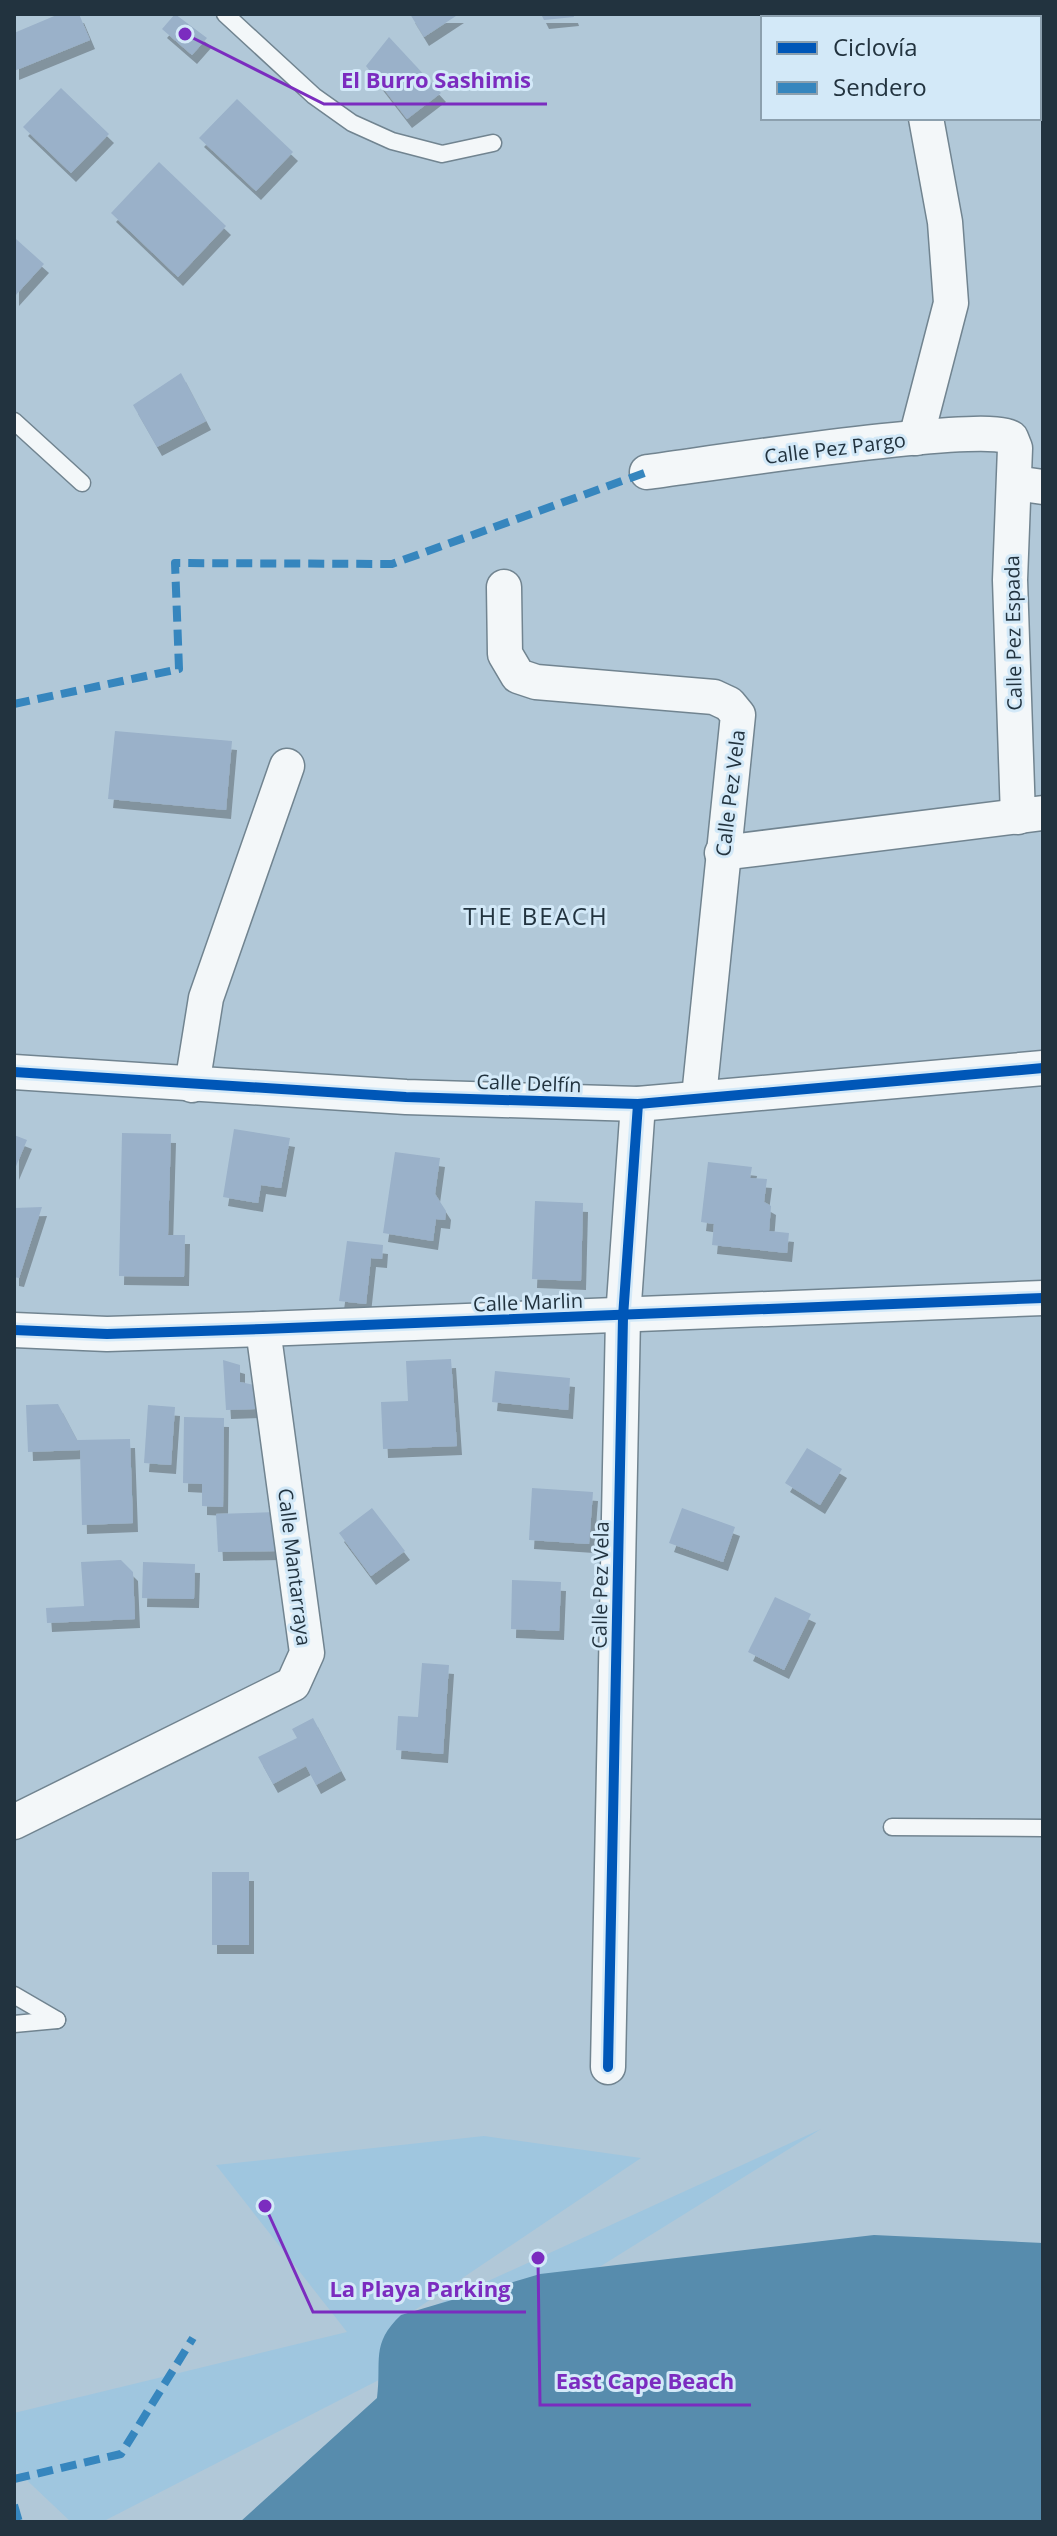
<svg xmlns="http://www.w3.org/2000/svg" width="1057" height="2536" viewBox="0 0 1057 2536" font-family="'Open Sans',sans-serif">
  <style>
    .built { fill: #9fc6df }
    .water { fill: #578cad }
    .building { fill: #9ab1c9; filter: url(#shadow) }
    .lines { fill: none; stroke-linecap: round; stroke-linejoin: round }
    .lane-casing { stroke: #718490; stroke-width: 19 }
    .street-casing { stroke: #718490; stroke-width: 37 }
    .lane { stroke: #f3f7f9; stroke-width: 16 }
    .street { stroke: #f3f7f9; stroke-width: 34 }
    .quiet { stroke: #3686be; stroke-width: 8; stroke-dasharray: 16 8; stroke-linecap: butt }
    .cycleway-casing { stroke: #d3e9f8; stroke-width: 15 }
    .cycleway { stroke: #0057b8; stroke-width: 10 }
    .labels { text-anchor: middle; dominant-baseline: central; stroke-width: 6; stroke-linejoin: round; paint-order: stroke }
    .street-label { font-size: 20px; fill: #22333f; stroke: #d3e9f8 }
    .quarter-label { font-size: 24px; letter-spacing: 2px; fill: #22333f; stroke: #d3e9f8 }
    .leader { fill: none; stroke: #7b2cbf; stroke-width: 3 }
    .callout-dot { fill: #7b2cbf; stroke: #d3e9f8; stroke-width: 3 }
    .callout-label { font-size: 22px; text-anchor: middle; font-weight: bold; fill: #7b2cbf; stroke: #d3e9f8; stroke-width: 6; stroke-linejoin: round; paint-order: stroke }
  </style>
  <defs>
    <filter id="shadow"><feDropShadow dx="5" dy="9" stdDeviation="0" flood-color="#0004"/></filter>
  </defs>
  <rect width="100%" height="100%" fill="#b1c8d8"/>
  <!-- built -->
  <path class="built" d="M821 2129 601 2266 102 2522H71L14 2468V2413L347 2332 216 2165 484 2136 641 2158 394 2324Z"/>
  <!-- water -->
  <path class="water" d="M874 2235 1043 2243V2522H240L377 2398C382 2361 370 2344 401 2315L540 2274Z"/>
  <!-- building -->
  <g class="building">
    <path d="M59 14H79L90 40 14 71V33Z"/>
    <path d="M175 14 207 38 192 55 162 29Z"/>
    <path d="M410 14H459L424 37Z"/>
    <path d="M541 14H573L574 17 544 20Z"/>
    <path d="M389 37 441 93 407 119 366 66Z"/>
    <path d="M61 88 109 134 71 173 23 127Z"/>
    <path d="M237 99 293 152 256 191 199 138Z"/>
    <path d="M159 162 226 226 178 277 111 213Z"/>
    <path d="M16 239 44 264 14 297V241Z"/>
    <path d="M181 373 206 421 157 447 133 405Z"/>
    <path d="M115 731 232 741 226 810 108 799Z"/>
    <path d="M234 1129 290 1138 281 1188 261 1185 258 1203 223 1197Z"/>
    <path d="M122 1133 171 1134 168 1235H185L184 1277 119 1276Z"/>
    <path d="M14 1135 27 1140 14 1171Z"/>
    <path d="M395 1152 440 1158 435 1194 446 1211 445 1220 436 1219 433 1241 383 1233Z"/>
    <path d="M708 1162 752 1167 750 1178 767 1179 764 1202 771 1206 769 1231 789 1233 787 1253 712 1245 714 1224 701 1222Z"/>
    <path d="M535 1201 583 1203 581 1281 532 1279Z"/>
    <path d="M42 1207 19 1278 14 1277V1208Z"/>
    <path d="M347 1241 383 1245 382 1259 371 1258 366 1304 339 1301Z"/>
    <path d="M451 1359 457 1446 383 1449 381 1402 408 1401 406 1361Z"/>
    <path d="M223 1360 240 1365V1382L254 1385 255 1409 226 1410Z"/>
    <path d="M495 1371 570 1378 568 1410 492 1402Z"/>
    <path d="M58 1404 77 1440 130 1439 133 1523 82 1525 80 1450 28 1452 26 1405Z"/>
    <path d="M148 1405 175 1407 171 1465 144 1463Z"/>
    <path d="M184 1417 224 1418 223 1507 202 1506V1484L183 1483Z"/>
    <path d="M807 1448 842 1469 820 1505 785 1483Z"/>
    <path d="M532 1488 593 1492 589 1544 529 1540Z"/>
    <path d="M372 1508 405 1551 371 1576 339 1533Z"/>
    <path d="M682 1508 735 1527 723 1562 669 1543Z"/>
    <path d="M276 1512 277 1551 218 1552 216 1514Z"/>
    <path d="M121 1560 133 1572 135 1619 47 1623 46 1608 84 1606 81 1562Z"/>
    <path d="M143 1562 195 1564 194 1599 142 1598Z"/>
    <path d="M512 1580 561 1582 559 1631 511 1629Z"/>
    <path d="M775 1597 811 1614 784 1670 748 1652Z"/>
    <path d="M422 1663 449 1665 443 1754 396 1750 398 1716 418 1717Z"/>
    <path d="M313 1718 341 1771 316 1785 306 1766 273 1784 258 1757 297 1738 292 1729Z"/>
    <rect x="212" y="1872" width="37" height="73"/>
  </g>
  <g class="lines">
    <!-- lane casing -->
    <g class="lane-casing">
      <g id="lane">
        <path d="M225 14 314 96 352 123 392 141 442 154 493 143"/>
        <path d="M14 421 82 483"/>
        <path d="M892 1827 1043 1828"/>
        <path d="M14 1995 57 2020"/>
        <path d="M14 2024 57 2020"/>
      </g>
    </g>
    <!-- street casing -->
    <g class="street-casing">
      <g id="street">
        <path d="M906 14 907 18"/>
        <path d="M916 438 951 303 945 222 926 118"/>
        <path d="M647 472C696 466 988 420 1011 438L1015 448 1010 580 1018 817"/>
        <path d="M1015 483 1043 487"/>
        <path d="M504 587 505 654 518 676 536 682 714 697 729 704 738 715 699 1097"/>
        <path d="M722 853 1043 813"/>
        <path d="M14 1072 406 1097 638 1104 1043 1068"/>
        <path d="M192 1085 206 998 287 766"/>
        <path d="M14 1330 107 1334 263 1329 1043 1298"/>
        <path d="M14 1822 293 1684 307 1653 263 1329"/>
        <path d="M608 2067 623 1317 638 1104"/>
      </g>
    </g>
    <!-- lane -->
    <use href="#lane" class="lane"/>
    <!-- street -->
    <use href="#street" class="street"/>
    <!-- quiet -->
    <g class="quiet">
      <path d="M14 704 179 669 175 563 392 564 647 472"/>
      <path d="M14 2479 121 2454 193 2338"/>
      <path d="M14 2505 19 2522"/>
    </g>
    <!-- cycleway casing -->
    <g class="cycleway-casing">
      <g id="cycleway">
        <path d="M14 1072 406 1097 638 1104 1043 1068"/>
        <path d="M14 1330 107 1334 263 1329 1043 1298"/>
        <path d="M608 2067 623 1317 638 1104"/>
      </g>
    </g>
    <!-- cycleway -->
    <use href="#cycleway" class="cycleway"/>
  </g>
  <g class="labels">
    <!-- street labels -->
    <g class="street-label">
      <text transform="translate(835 448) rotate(-7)">Calle Pez Pargo</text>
      <text transform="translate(1013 633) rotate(-91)">Calle Pez Espada</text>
      <text transform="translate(730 793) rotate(-83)">Calle Pez Vela</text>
      <text transform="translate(529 1083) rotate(2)">Calle Delfín</text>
      <text transform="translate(528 1302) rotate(-2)">Calle Marlin</text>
      <text transform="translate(295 1567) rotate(83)">Calle Mantarraya</text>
      <text transform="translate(600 1585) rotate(-89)">Calle Pez Vela</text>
    </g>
    <!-- quarter labels -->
    <g class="quarter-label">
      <text x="536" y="915">THE BEACH</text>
    </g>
  </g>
  <!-- callouts -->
  <path class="leader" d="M185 34L324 104H547M265 2206L313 2312H526M538 2258L540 2405H751"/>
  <g class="callout-dot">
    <circle cx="185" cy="34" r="8"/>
    <circle cx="265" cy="2206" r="8"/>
    <circle cx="538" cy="2258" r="8"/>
  </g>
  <g class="callout-label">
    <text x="436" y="88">El Burro Sashimis</text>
    <text x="420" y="2297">La Playa Parking</text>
    <text x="645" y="2389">East Cape Beach</text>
  </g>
  <!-- border -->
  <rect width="1057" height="2536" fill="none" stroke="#22333f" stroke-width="32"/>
  <!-- legend -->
  <rect x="761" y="16" width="280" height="104" fill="#d3e9f8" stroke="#8ca0ae" stroke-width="2"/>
  <rect x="777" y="42" width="40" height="12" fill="#0057b8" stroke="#8ca0ae" stroke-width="2"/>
  <text x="833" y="56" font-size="24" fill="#22333f">Ciclovía</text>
  <rect x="777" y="82" width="40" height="12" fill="#3686be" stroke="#8ca0ae" stroke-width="2"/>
  <text x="833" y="96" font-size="24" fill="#22333f">Sendero</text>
</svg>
